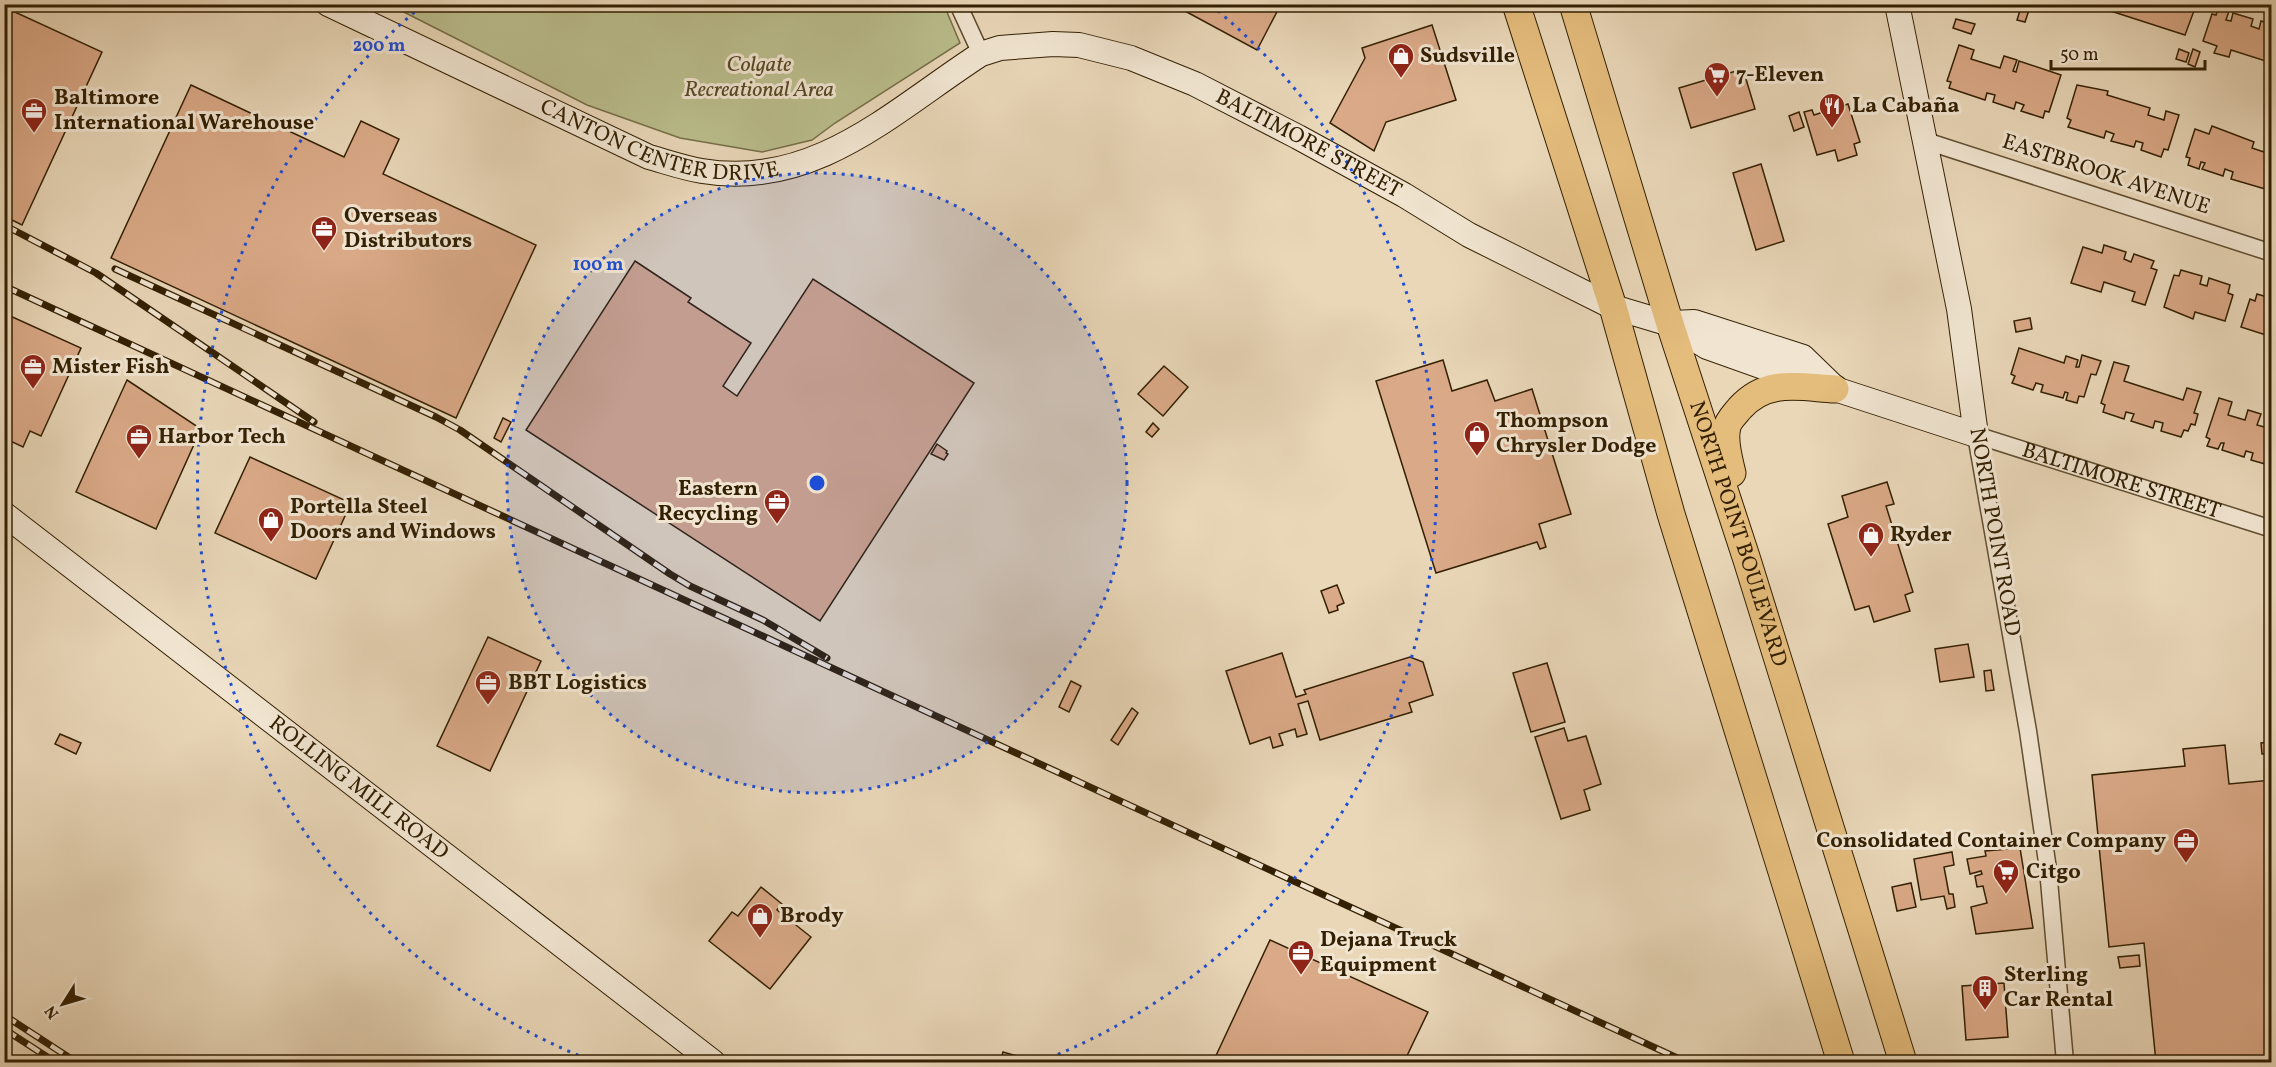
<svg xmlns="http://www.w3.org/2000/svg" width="2276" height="1067" viewBox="0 0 2276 1067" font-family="Vollkorn,serif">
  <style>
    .green { fill: #babd8c; stroke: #766e48; stroke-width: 1.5 }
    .building { fill: #daa987; stroke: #332003; stroke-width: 1.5 }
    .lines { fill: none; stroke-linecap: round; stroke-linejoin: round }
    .street-casing { stroke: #604e30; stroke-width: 19 }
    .secondary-casing { stroke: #332003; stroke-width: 26 }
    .primary-casing { stroke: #332003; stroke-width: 29 }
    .street { stroke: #f1e5d1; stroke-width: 16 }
    .secondary { stroke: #f1e5d1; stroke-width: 24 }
    .primary { stroke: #e4bc7c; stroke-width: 27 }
    .rail-casing { stroke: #332003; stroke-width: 7 }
    .rail { stroke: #f1e5d1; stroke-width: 4.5; stroke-dasharray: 14; stroke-linecap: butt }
    .ring { fill: none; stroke: #1d4ed8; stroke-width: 3; stroke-dasharray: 3 6 }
    .labels { text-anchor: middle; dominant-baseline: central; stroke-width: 6; stroke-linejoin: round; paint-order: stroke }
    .poi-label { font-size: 22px; font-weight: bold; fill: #332003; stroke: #f1e5d1; text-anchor: start }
    .park-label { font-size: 22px; font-style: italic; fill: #554725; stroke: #f1e5d1 }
    .street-label { font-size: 22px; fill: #332003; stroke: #f1e5d1 }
    .centre { fill: #1d4ed8; stroke: #f1e5d1; stroke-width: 3 }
    .ring-label { font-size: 18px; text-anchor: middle; font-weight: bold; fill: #1d4ed8; stroke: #f1e5d1; stroke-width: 6; stroke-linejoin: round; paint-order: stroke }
  </style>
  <rect width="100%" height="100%" fill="#e9d7b8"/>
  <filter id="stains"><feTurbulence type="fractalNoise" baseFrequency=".00333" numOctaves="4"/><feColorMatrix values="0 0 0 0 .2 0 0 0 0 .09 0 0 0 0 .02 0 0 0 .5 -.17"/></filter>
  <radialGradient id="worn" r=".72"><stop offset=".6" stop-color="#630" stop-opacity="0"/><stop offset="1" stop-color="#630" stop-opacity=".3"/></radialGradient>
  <!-- green -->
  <path class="green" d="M390 5H944L960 43 835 123 812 140 762 152 680 138 587 105Z"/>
  <!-- building -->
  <g class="building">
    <path d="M1172 4H1281L1257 50Z"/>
    <path d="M2022 4 2030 7 2025 22 2017 20Z"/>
    <path d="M2089 4H2190V6L2195 8 2185 35Z"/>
    <path d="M4 7 102 52 22 225 4 216Z"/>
    <path d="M2218 8 2229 11 2226 20 2231 21 2233 13 2253 19 2251 26 2259 29 2261 21 2272 24V63L2231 50 2229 57 2214 53 2217 46 2203 41 2212 14 2216 15Z"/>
    <path d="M1956 19 1975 24 1971 34 1953 28Z"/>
    <path d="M1432 25 1456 100 1386 122 1374 151 1330 123 1365 58 1362 48Z"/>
    <path d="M1959 45 1974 50 1971 59 2000 68 2004 56 2017 60 2013 71 2016 72 2019 61 2061 75 2049 112 2045 111 2043 118 2021 111 2024 105 2016 102 2014 109 1993 102 1995 95 1987 93 1985 100 1949 88 1951 82 1947 81Z"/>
    <path d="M2179 49 2189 53 2186 62 2176 59Z"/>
    <path d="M2193 49 2200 52 2195 67 2188 64Z"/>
    <path d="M1743 69 1755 109 1691 128 1679 88Z"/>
    <path d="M191 85 344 157 361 121 399 139 383 174 536 245 456 418 111 258Z"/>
    <path d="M2077 85 2108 91 2107 95 2150 108 2148 115 2164 120 2166 111 2179 115 2168 150 2164 149 2161 157 2141 150 2143 143 2136 141 2134 147 2111 141 2114 134 2106 131 2104 138 2068 127 2071 120 2067 118Z"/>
    <path d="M1848 104 1860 142 1854 144 1857 155 1838 161 1835 150 1817 155 1804 112 1812 110 1814 115Z"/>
    <path d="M1799 112 1804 127 1794 131 1789 116Z"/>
    <path d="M2212 126 2254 142 2252 148 2267 153 2269 145 2272 146V191L2231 179 2233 172 2225 169 2223 176 2202 169 2205 163 2201 162 2199 169 2188 165 2190 158 2186 157 2195 129 2209 134Z"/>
    <path d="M1761 164 1784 241 1756 250 1733 173Z"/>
    <path d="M2104 245 2126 252 2124 259 2131 262 2134 254 2154 261 2151 268 2157 270 2145 305 2132 301 2135 292 2104 282 2101 292 2071 283 2083 247 2102 253Z"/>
    <path d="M635 261 691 298 688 302 751 343 723 386 737 396 813 279 974 383 820 621 526 430Z"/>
    <path d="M2181 270 2202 276 2200 284 2207 286 2209 278 2230 285 2228 293 2233 295 2225 321 2195 312 2193 319 2164 307 2174 275 2179 276Z"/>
    <path d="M2257 294 2267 297 2265 305 2269 306 2272 298V337L2241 327 2250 299 2255 301Z"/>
    <path d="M8 315 81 348 41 436 30 431 23 447 4 438V322Z"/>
    <path d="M2030 318 2032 329 2016 332 2014 321Z"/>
    <path d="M2019 348 2064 363 2066 356 2078 360 2076 367H2079L2082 355 2101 361 2096 375 2091 374 2084 397 2079 396 2077 403 2066 400 2068 393 2065 392 2063 398 2041 392 2043 385 2036 383 2033 390 2012 383 2015 376 2011 374Z"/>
    <path d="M1443 360 1452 391 1487 380 1495 401 1532 389 1571 514 1539 524 1546 547 1540 549 1537 542 1436 573 1376 381Z"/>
    <path d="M2114 362 2129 366 2124 381 2183 400 2187 388 2201 392 2194 413 2198 414 2195 425 2191 424 2188 431 2184 430 2181 437 2161 431 2163 423 2155 421 2153 428 2131 421 2134 414 2126 412 2124 419 2103 412 2105 405 2101 403Z"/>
    <path d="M1164 366 1188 387 1163 416 1138 394Z"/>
    <path d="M127 380 201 429 156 529 76 492Z"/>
    <path d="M2219 398 2232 402 2228 415 2245 420 2248 410 2261 414 2257 425 2272 429V466L2251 460 2253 453 2246 451 2244 457 2222 450 2224 443H2221L2218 449 2207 446 2210 439 2206 437Z"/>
    <path d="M503 418 511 422 501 442 494 438Z"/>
    <path d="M1153 423 1159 429 1152 437 1146 432Z"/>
    <path d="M937 444 947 451 946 453 948 454 944 460 931 454Z"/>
    <path d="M250 457 351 503 316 579 215 533Z"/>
    <path d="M1887 482 1894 504 1886 506 1913 592 1905 595 1910 611 1874 622 1869 606 1855 610 1828 524 1848 517 1842 496Z"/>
    <path d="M1337 585 1344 603 1337 606 1338 610 1329 613 1321 591Z"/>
    <path d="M488 637 541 661 490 771 437 746Z"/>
    <path d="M1968 644 1974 677 1940 682 1935 649Z"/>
    <path d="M1282 653 1296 697 1306 694 1304 690 1410 657 1423 662 1433 695 1409 703 1412 712 1320 740 1308 701 1298 704 1307 734 1297 737 1295 729 1279 734 1283 745 1273 748 1270 737 1250 744 1226 671Z"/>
    <path d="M1547 663 1565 722 1531 732 1513 673Z"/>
    <path d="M1991 670 1994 690 1986 691 1984 671Z"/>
    <path d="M1071 681 1081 686 1069 712 1059 707Z"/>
    <path d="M1132 708 1138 713 1118 745 1111 740Z"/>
    <path d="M1564 728 1568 741 1586 736 1601 784 1584 790 1590 810 1561 819 1535 737Z"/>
    <path d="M60 734 81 743 76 754 55 744Z"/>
    <path d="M2271 742 2272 753 2262 754 2261 743Z"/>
    <path d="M2225 745 2229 784 2272 780V1062H2156L2144 943 2109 947 2092 775 2185 766 2183 749Z"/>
    <path d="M2020 848 2033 928 1976 934 1971 907 1987 903 1983 886 1977 887 1975 876 1982 874 1981 871 1970 874 1967 859 1986 856 1985 851Z"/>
    <path d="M1952 852 1954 865 1944 867 1949 894H1953L1955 907 1947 909 1944 896 1921 900 1914 859Z"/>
    <path d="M1911 883 1916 907 1897 911 1892 887Z"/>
    <path d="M761 887 782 904 777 910 811 937 770 989 709 941 732 912 738 916Z"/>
    <path d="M1270 940 1428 1012 1404 1062H1213Z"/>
    <path d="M2139 955 2140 966 2120 968 2118 957Z"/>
    <path d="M2004 983 2008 1037 1966 1040 1962 986Z"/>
    <path d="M1003 1052 1017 1056 1015 1062 1001 1059Z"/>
  </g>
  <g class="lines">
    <!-- street casing -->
    <g class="street-casing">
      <g id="street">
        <path d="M958 4 981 54"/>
        <path d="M1926 141 2272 253"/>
        <path id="s1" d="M2065 1062 2048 869 2028 731 1976 435 2272 529"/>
      </g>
    </g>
    <!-- secondary casing -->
    <g class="secondary-casing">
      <g id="secondary">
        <path id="s2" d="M328 4 649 157C667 162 684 168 702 171 815 190 894 110 981 54L1000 48 1053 44 1079 45 1131 58 1195 84 1298 137 1404 195 1469 235 1613 307 1670 324 1707 347 1797 379 1835 389 1976 435 1959 309 1897 4"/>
        <path d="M1673 323 1694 322 1803 357 1834 387"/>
        <path id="s3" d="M4 514 713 1062"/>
      </g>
    </g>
    <!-- primary casing -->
    <g class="primary-casing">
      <g id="primary">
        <path d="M1516 4 1613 307 1671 514 1841 1062"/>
        <path id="s4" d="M1573 4 1670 324 1747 560 1903 1062"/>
        <path d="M1732 473C1729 460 1723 441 1727 427 1728 421 1736 413 1740 408 1767 378 1799 387 1835 389"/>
      </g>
    </g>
    <!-- street -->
    <use href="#street" class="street"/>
    <!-- secondary -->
    <use href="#secondary" class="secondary"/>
    <!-- primary -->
    <use href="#primary" class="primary"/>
    <!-- rail casing -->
    <g class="rail-casing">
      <g id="rail">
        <path d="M4 225 96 273 314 422"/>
        <path d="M115 269 436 417 460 430 670 574 690 586 763 620 827 658"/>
        <path d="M4 286 1686 1062"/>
        <path d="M4 1015 76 1062"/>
        <path d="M4 1029 55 1062"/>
        <path d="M4 1058 12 1062"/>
      </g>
    </g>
    <!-- rail -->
    <use href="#rail" class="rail"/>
  </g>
  <!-- distance rings -->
  <circle cx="817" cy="483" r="310" fill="#1d4ed8" fill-opacity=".12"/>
  <g class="ring">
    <circle cx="817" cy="483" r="310"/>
    <path d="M595 1062A620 620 0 0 1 423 5M1211 5A620 620 0 0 1 1039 1062"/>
  </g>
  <!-- icons -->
  <defs>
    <g id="shop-pin" transform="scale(1.35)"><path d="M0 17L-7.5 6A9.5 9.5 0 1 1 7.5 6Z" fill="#8f2418" stroke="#f1e5d1"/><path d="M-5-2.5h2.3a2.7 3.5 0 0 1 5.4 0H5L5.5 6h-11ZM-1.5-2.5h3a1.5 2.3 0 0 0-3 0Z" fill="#fff"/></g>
    <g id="supermarket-pin" transform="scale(1.35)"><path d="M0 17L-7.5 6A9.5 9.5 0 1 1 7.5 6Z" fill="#8f2418" stroke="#f1e5d1"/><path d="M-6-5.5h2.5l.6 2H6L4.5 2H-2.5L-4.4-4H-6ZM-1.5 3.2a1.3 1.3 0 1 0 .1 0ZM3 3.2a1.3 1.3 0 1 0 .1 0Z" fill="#fff"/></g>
    <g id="restaurant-pin" transform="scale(1.35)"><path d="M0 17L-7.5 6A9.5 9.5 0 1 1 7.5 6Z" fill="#8f2418" stroke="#f1e5d1"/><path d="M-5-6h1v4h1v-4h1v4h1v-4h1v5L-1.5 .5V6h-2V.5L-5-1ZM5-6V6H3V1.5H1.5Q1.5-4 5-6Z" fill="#fff"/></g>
    <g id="office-pin" transform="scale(1.35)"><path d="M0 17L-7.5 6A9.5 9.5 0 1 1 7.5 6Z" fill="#8f2418" stroke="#f1e5d1"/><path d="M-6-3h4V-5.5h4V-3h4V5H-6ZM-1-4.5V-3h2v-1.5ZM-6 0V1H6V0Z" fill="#fff"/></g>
    <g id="building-pin" transform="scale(1.35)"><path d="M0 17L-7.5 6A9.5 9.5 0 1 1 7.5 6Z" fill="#8f2418" stroke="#f1e5d1"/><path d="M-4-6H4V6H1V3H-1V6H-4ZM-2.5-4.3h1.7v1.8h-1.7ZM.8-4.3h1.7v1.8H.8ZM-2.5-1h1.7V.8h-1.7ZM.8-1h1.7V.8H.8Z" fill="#fff"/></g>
  </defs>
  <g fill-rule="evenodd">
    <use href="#shop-pin" x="1401" y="56"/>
    <use href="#supermarket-pin" x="1717" y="75"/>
    <use href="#restaurant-pin" x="1832" y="106"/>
    <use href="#office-pin" x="34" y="111"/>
    <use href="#office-pin" x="324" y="229"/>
    <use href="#office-pin" x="33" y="367"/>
    <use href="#shop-pin" x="1477" y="434"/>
    <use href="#office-pin" x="139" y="437"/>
    <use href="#office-pin" x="777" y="502"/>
    <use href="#shop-pin" x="271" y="520"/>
    <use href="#shop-pin" x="1871" y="535"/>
    <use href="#office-pin" x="488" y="683"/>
    <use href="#office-pin" x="2186" y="841"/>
    <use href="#supermarket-pin" x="2006" y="872"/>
    <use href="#shop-pin" x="760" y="916"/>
    <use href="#office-pin" x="1301" y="953"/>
    <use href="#building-pin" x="1985" y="988"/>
  </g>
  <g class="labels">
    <!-- poi labels -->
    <g class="poi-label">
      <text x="1420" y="56">Sudsville</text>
      <text x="1736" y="75">7-Eleven</text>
      <text x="54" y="98">Baltimore<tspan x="54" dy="25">International Warehouse</tspan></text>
      <text x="1852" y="106">La Cabaña</text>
      <text x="344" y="216">Overseas<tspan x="344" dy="25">Distributors</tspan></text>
      <text x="52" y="367">Mister Fish</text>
      <text x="1496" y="421">Thompson<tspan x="1496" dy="25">Chrysler Dodge</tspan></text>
      <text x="158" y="437">Harbor Tech</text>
      <text x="758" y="489" text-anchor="end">Eastern<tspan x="758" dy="25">Recycling</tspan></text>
      <text x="290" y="507">Portella Steel<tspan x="290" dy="25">Doors and Windows</tspan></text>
      <text x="1890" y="535">Ryder</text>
      <text x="508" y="683">BBT Logistics</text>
      <text x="2166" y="841" text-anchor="end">Consolidated Container Company</text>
      <text x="2026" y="872">Citgo</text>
      <text x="780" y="916">Brody</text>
      <text x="1320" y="940">Dejana Truck<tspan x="1320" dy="25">Equipment</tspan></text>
      <text x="2004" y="975">Sterling<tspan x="2004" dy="25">Car Rental</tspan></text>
    </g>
    <!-- park labels -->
    <g class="park-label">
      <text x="759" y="65">Colgate<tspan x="759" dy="25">Recreational Area</tspan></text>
    </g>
    <!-- street labels -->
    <g class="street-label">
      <text stroke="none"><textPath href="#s2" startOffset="362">CANTON CENTER DRIVE</textPath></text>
      <text stroke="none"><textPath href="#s2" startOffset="1072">BALTIMORE STREET</textPath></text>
      <text transform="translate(2106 175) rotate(18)">EASTBROOK AVENUE</text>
      <text stroke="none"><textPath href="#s1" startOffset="786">BALTIMORE STREET</textPath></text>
      <text transform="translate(1994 532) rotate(80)">NORTH POINT ROAD</text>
      <text stroke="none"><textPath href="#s4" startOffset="555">NORTH POINT BOULEVARD</textPath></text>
      <text stroke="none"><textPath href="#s3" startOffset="448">ROLLING MILL ROAD</textPath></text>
    </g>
  </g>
  <circle cx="817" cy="483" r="9" class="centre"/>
  <g class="ring-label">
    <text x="379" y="51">200 m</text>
    <text x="598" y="270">100 m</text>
  </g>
  <!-- margin -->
  <rect width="2276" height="1067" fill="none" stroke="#e9d7b8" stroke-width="24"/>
  <rect x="6" y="6" width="2264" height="1055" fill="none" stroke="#332003" stroke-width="3"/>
  <rect x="12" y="12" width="2252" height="1043" fill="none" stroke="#332003" stroke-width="1.5"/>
  <!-- north arrow -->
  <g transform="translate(63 1004) rotate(233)" stroke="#f1e5d1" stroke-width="4.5" paint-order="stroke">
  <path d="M0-4.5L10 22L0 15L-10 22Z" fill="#332003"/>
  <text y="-9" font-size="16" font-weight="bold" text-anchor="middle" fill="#332003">N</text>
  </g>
  <!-- scale -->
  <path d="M2051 60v9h154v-9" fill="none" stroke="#332003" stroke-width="3"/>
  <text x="2060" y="60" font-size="18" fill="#332003" stroke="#f1e5d1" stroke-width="4.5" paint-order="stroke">50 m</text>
  <rect width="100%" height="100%" filter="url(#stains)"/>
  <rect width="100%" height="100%" fill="url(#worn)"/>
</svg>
